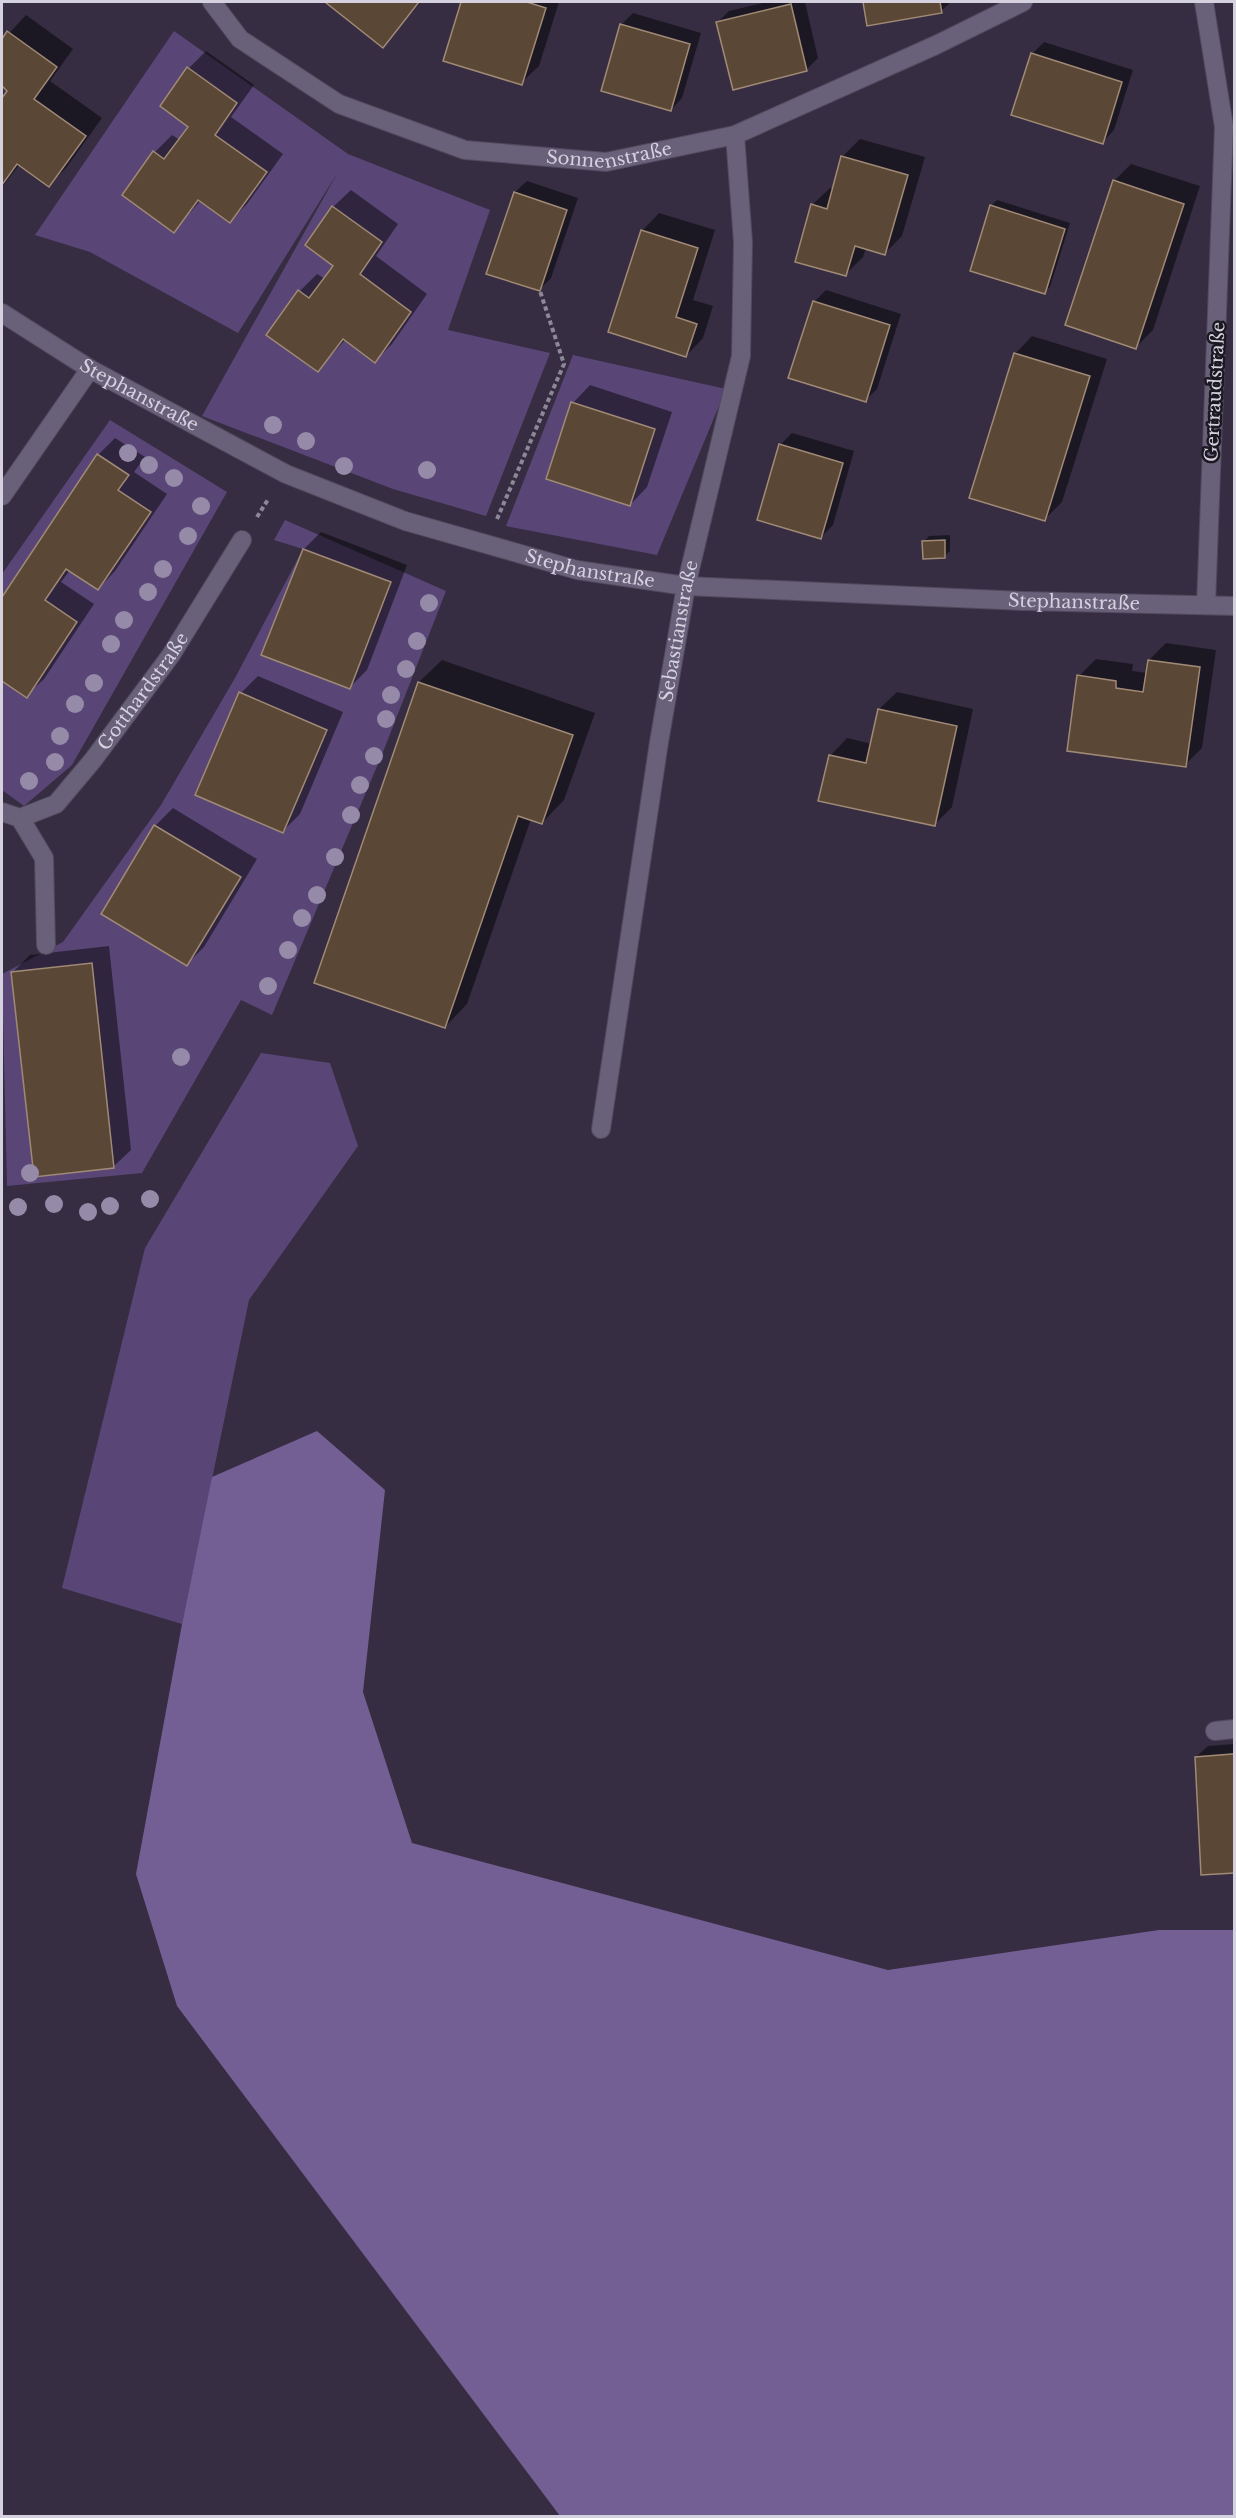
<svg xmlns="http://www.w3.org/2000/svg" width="1236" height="2518" viewBox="0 0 1236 2518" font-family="'Libre Baskerville',serif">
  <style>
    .green { fill: #594676 }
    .forest { fill: #735f93 }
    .shadow { fill: #0007 }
    .building { fill: #5b4735; stroke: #a08a76; stroke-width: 1.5 }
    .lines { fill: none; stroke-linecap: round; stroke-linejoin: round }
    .street-casing { stroke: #514a5c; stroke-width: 20 }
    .path { stroke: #8d8798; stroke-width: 4; stroke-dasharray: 4.5 3; stroke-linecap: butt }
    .street { stroke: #696079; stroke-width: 18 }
    .tree { fill: #958aa7 }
    .labels { text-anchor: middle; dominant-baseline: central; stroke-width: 5; stroke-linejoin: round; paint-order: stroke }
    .street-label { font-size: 18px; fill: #d5d1df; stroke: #1b1822 }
  </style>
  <rect width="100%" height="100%" fill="#362d43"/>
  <!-- green -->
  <g class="green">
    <path d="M174 31 348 154 490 210 448 330 550 353 486 516 393 489 202 416 338 172 238 333 90 252 35 235Z"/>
    <path d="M573 355 726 389 657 555 506 526Z"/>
    <path d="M110 420 227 492 72 765 24 806 2 790V574Z"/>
    <path d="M285 520 446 591 383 752 272 1015 241 1000 142 1173 7 1186 2 974 63 942 161 805 235 678 303 549 274 540Z"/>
    <path d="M261 1053 330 1063 358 1146 249 1300 182 1624 62 1588 145 1248Z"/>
  </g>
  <!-- forest -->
  <path class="forest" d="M317 1431 385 1490 363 1692 412 1843 888 1970 1159 1930H1234V2516H560L177 2006 136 1874 182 1624 212 1477Z"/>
  <!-- shadow -->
  <g class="shadow">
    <path d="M327 2H421L383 46Z"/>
    <path d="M462 2H559L539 66 521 83 444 60Z"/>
    <path d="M767 2H805L818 58 806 70 718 22 729 11Z"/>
    <path d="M865 2H951L941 11 869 24Z"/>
    <path d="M633 13 701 33 682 98 671 110 621 25Z"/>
    <path d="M26 15 73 49 50 81 102 118 66 168 49 185 20 164 2 187V101L9 90 2 85V41Z"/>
    <path d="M1044 42 1133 70 1114 130 1103 142 1032 54Z"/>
    <path d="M206 51 254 85 231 117 283 154 247 204 230 221 201 200 174 231 124 195 155 152 172 135 180 140 190 126 162 106 189 68Z"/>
    <path d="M860 139 925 157 902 236 885 253 866 248 863 257 846 274 812 205 830 188 834 189 843 156Z"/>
    <path d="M1131 164 1200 186 1153 330 1136 347 1114 181Z"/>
    <path d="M527 181 578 198 551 278 539 290 515 192Z"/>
    <path d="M351 190 398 224 376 256 427 294 392 344 375 361 345 340 318 370 269 334 300 291 317 274 325 279 335 265 333 207Z"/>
    <path d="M997 200 1070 223 1050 287 1044 293 991 206Z"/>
    <path d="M659 213 715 230 693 300 713 306 703 338 686 356 642 231Z"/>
    <path d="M826 290 901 314 877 389 865 401 814 302Z"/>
    <path d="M1032 336 1107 359 1062 502 1045 519 1015 354Z"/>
    <path d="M590 385 672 412 647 487 630 505 573 403Z"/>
    <path d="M792 433 854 451 833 525 821 537 780 445Z"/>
    <path d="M115 438 145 457 134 472 167 494 115 571 98 589 70 570 61 582 94 604 44 679 26 696 2 679V600L98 455Z"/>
    <path d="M321 532 407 565 367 670 350 687 263 654 304 549Z"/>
    <path d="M950 535V551L944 556 924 542 929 536Z"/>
    <path d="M1166 643 1216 650 1202 748 1185 765 1079 676 1096 659 1133 664 1132 671 1147 673 1149 660Z"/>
    <path d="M442 660 595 713 564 800 542 823 531 819 467 1004 445 1027 316 982 419 682Z"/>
    <path d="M258 676 343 712 300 814 283 831 241 693Z"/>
    <path d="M897 692 973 709 952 807 934 825 830 756 847 738 872 744 879 709Z"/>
    <path d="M173 808 257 859 204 947 187 964 103 914 155 826Z"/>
    <path d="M109 946 131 1150 113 1167 13 972 30 955Z"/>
    <path d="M1234 1744V1871L1203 1873 1196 1757 1208 1746Z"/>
  </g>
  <!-- building -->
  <g class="building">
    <path d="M325 2H419L383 48Z"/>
    <path d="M461 2H527L546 8 522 85 443 61Z"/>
    <path d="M863 2H940L942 13 867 26Z"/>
    <path d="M791 4 807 71 733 90 716 22Z"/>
    <path d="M620 24 690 44 671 111 601 91Z"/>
    <path d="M7 31 57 67 34 99 86 136 49 187 17 164 2 185V98L7 91 2 86V39Z"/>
    <path d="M1031 53 1122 82 1103 144 1011 115Z"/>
    <path d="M187 67 237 103 215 135 267 172 230 223 198 200 174 233 122 195 153 151 164 159 188 127 160 106Z"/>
    <path d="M841 156 908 175 885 255 855 246 846 276 795 262 811 204 827 209Z"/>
    <path d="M1113 180 1184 204 1136 349 1065 325Z"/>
    <path d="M514 192 567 210 540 291 486 274Z"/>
    <path d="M990 205 1065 229 1045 294 970 271Z"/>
    <path d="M332 206 382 242 360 274 411 312 375 363 343 339 318 372 266 335 298 290 309 298 333 266 305 245Z"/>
    <path d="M641 230 698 248 676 317 697 324 686 357 608 332Z"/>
    <path d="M813 301 890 325 866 402 788 378Z"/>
    <path d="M1014 353 1090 376 1045 521 969 498Z"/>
    <path d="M571 402 655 429 630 506 546 479Z"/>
    <path d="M779 444 843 463 821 539 757 520Z"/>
    <path d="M97 454 129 475 118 490 151 512 98 590 66 569 45 600 77 622 27 698 2 681V597Z"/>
    <path d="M945 540V558L923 559 922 541Z"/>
    <path d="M303 549 391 582 350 689 261 655Z"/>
    <path d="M1148 660 1200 667 1186 767 1067 751 1077 675 1116 681V688L1143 692Z"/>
    <path d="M418 682 573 735 542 824 518 816 445 1028 314 983Z"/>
    <path d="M239 692 327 730 283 833 195 795Z"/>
    <path d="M878 709 957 726 935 826 818 801 829 755 866 763Z"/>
    <path d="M154 825 241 877 187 966 101 914Z"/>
    <path d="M92 963 114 1168 34 1177 11 972Z"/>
    <path d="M1232 1754H1234V1873L1201 1875 1195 1757Z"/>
  </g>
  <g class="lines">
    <!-- street casing -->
    <g class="street-casing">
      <g id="street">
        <path id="s1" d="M212 2 240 39 339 104 465 150 606 162 735 135 936 45 1023 2"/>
        <path d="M1204 2 1224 127 1206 605"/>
        <path id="s2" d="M2 313 90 369 286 474 405 521 577 570 686 586 1024 601 1234 606"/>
        <path d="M2 496 90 369"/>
        <path id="s3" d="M2 812 20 818 56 804 93 760 171 655 242 540"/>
        <path d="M20 818 44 858 46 945"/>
        <path id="s4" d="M601 1129 659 742 686 586 741 356 743 242 735 135"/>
        <path d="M1215 1731 1234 1729"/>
      </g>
    </g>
    <!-- path -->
    <g class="path">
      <path d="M257 517 269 498"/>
      <path d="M497 519 564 364 540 291"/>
    </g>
    <!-- street -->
    <use href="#street" class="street"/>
  </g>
  <!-- trees -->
  <g class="tree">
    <circle cx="273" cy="425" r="9"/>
    <circle cx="306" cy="441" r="9"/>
    <circle cx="128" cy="453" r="9"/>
    <circle cx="149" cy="465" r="9"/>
    <circle cx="344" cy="466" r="9"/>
    <circle cx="427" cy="470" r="9"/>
    <circle cx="174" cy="478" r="9"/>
    <circle cx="201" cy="506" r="9"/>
    <circle cx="188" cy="536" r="9"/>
    <circle cx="163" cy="569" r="9"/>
    <circle cx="148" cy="592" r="9"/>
    <circle cx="429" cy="603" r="9"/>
    <circle cx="124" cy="620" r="9"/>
    <circle cx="417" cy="641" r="9"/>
    <circle cx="111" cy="644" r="9"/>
    <circle cx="406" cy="669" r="9"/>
    <circle cx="94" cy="683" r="9"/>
    <circle cx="391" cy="695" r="9"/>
    <circle cx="75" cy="704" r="9"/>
    <circle cx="386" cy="719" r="9"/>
    <circle cx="60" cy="736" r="9"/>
    <circle cx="374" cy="756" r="9"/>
    <circle cx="55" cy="762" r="9"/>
    <circle cx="29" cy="781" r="9"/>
    <circle cx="360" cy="785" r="9"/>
    <circle cx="351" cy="815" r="9"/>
    <circle cx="335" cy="857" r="9"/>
    <circle cx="317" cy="895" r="9"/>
    <circle cx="302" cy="918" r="9"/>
    <circle cx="288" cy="950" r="9"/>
    <circle cx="268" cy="986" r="9"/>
    <circle cx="181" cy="1057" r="9"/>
    <circle cx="30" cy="1173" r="9"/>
    <circle cx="150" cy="1199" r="9"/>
    <circle cx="54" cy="1204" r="9"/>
    <circle cx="110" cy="1206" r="9"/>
    <circle cx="18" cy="1207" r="9"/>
    <circle cx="88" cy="1212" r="9"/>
  </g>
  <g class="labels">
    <!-- street labels -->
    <g class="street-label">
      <text stroke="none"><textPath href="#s1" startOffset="444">Sonnenstraße</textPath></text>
      <text transform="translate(1215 392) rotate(-87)">Gertraudstraße</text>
      <text stroke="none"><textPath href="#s2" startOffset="160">Stephanstraße</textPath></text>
      <text stroke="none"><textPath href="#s2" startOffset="646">Stephanstraße</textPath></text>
      <text stroke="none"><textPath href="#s2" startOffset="1132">Stephanstraße</textPath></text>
      <text stroke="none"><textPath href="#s4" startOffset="504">Sebastianstraße</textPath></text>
      <text stroke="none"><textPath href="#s3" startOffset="200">Gotthardstraße</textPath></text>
    </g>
  </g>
  <!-- border -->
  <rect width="1236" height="2518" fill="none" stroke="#d5d1df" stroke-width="6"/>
</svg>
